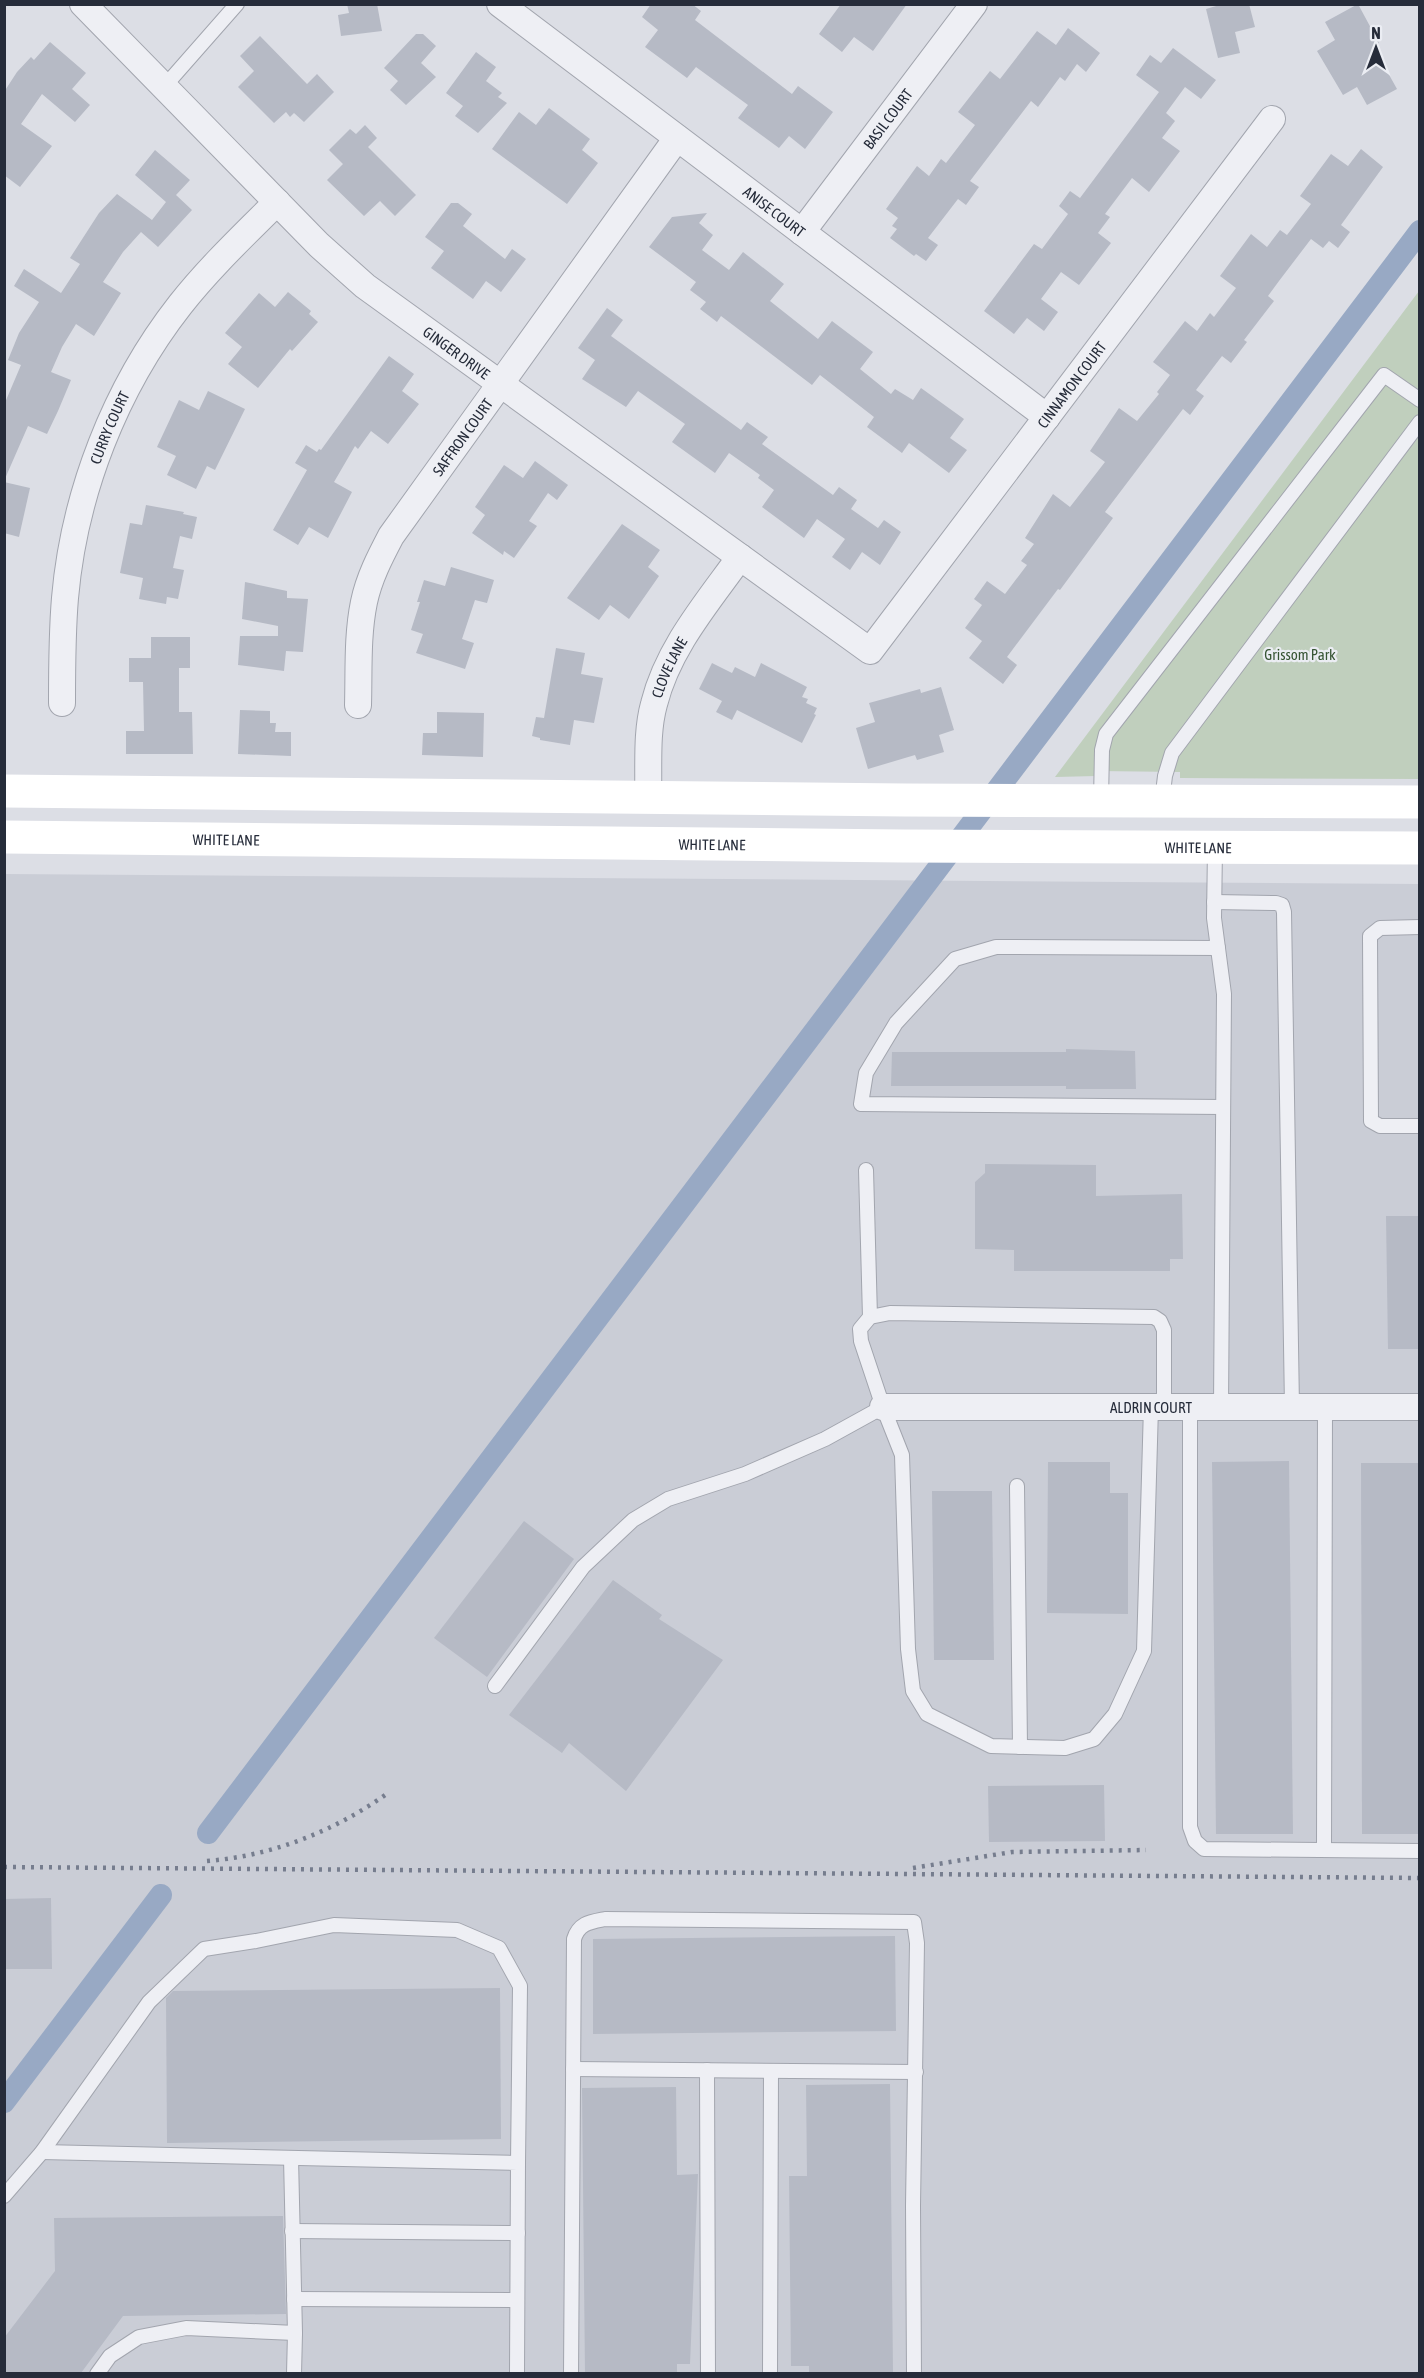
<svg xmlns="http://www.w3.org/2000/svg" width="1424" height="2378" viewBox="0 0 1424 2378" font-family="'Asap Condensed',sans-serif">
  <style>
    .built { fill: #cacdd6 }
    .green { fill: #c0cfbd }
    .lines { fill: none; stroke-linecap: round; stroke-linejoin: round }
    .canal { stroke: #98a9c4; stroke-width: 22 }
    .building { fill: #b6bac5 }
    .service-casing { stroke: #a2a5ae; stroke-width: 16 }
    .minor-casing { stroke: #a2a5ae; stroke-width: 28 }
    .service { stroke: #eeeff4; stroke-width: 14 }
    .minor { stroke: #eeeff4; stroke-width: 26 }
    .secondary { stroke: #fff; stroke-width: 33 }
    .rail { stroke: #767d8e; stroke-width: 4.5; stroke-dasharray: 3 6; stroke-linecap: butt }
    .labels { text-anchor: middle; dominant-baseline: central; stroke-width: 4.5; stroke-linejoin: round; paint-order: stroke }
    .street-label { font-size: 15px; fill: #262c3a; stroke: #ebedf3 }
    .park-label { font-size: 15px; fill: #375534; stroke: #ebedf3 }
  </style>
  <rect width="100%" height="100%" fill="#dcdee5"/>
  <!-- built -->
  <path class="built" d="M5 874 1419 884V2373L5 2374Z"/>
  <!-- green -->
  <path class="green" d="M1419 291V779L1180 778V772L1097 771 1096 776 1055 777Z"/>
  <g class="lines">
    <!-- canal -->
    <g class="canal">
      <path d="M208 1833 1420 231"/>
      <path d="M4 2102 161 1895"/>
    </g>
  </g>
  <!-- building -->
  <g class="building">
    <path d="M347 4H377L382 31 341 36 338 15 349 13Z"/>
    <path d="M651 4H692L701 11 695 20 792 94 798 86 833 112 805 149 789 136 779 148 738 118 748 105 696 67 687 78 645 47 658 30 642 17Z"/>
    <path d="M841 4H907L873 51 854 37 842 52 819 34Z"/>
    <path d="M1223 4H1249L1255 27 1235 32 1240 53 1218 58 1206 9Z"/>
    <path d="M1358 4 1379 43 1373 46 1397 89 1367 105 1357 87 1343 95 1317 51 1335 40 1325 22Z"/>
    <path d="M1068 28 1100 53 1086 72 1077 64 1065 81 1060 77 1038 107 1031 101 970 181 979 187 966 205 958 199 928 238 938 245 926 261 916 254 914 256 890 238 897 229 892 226 898 218 886 209 917 166 929 176 941 159 946 163 975 125 958 112 990 71 1000 79 1037 31 1056 45Z"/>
    <path d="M416 34H423L436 46 421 63 436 77 406 105 390 90 398 81 384 68Z"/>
    <path d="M260 36 307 84 317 74 334 92 304 122 294 113 290 117 286 112 274 123 238 87 254 71 240 56Z"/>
    <path d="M50 42 86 73 72 89 90 105 75 122 42 94 21 124 52 146 20 187 4 175V92L17 72 31 57 34 60Z"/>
    <path d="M1173 48 1216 80 1201 99 1185 87 1166 113 1175 121 1162 138 1180 151 1149 192 1132 178 1105 214 1110 217 1098 233 1111 243 1079 285 1061 272 1041 299 1058 312 1044 331 1027 318 1014 334 984 311 1034 244 1042 249 1068 214 1059 206 1070 191 1080 198 1159 92 1136 75 1150 55 1161 63Z"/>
    <path d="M476 52 496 67 486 81 502 93 498 97 507 103 478 133 455 116 463 106 446 93Z"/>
    <path d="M549 108 590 139 582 150 598 163 567 204 492 149 519 112 536 125Z"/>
    <path d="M365 125 377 138 368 147 416 195 395 216 380 201 364 216 327 180 343 164 329 150 350 129 356 134Z"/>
    <path d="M1361 149 1383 167 1341 225 1350 232 1338 248 1329 241 1323 248 1311 239 1279 281 1268 296 1274 301 1244 340 1247 342 1231 363 1222 356 1196 390 1204 396 1190 415 1183 409 1105 512 1113 518 1060 590 1058 589 1007 657 1017 665 1003 684 969 658 982 641 965 628 982 605 974 599 987 581 1005 594 1027 565 1021 561 1034 544 1025 538 1053 494 1070 507 1105 462 1090 451 1119 408 1137 421 1159 394 1157 392 1170 375 1153 362 1185 321 1197 331 1210 313 1214 317 1236 288 1220 276 1251 234 1267 247 1280 230 1287 235 1311 204 1300 196 1331 154 1348 166Z"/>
    <path d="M155 150 190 180 176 195 192 210 158 247 141 232 123 252 103 282 121 293 94 336 76 324 62 347 51 372 71 380 58 411 47 434 28 426 4 481V405L21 365 8 360 19 333 39 302 14 286 24 269 61 293 80 264 70 258 99 213 117 194 152 220 166 202 135 175Z"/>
    <path d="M451 203H458L472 214 463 226 505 259 512 249 526 259 501 292 486 281 473 299 431 268 444 251 425 237Z"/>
    <path d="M707 213 699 223 713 235 702 250 729 270 743 252 784 284 770 301 818 339 832 321 873 352 860 369 891 394 895 389 913 400 921 388 964 419 950 438 967 450 949 473 909 443 902 453 867 427 874 417 820 375 812 385 721 316 717 322 700 309 706 302 690 290 696 282 649 247 672 217Z"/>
    <path d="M288 292 311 311 309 314 318 322 292 351 290 349 258 388 228 364 242 347 225 333 259 293 275 307Z"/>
    <path d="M607 308 623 320 611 336 741 430 747 422 768 437 762 444 833 495 839 487 857 500 851 509 878 528 884 520 901 532 880 565 862 552 850 570 832 557 845 539 817 519 804 538 762 507 774 490 758 478 760 475 729 453 715 473 672 442 685 424 638 391 626 407 582 379 595 360 578 348Z"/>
    <path d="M389 356 414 374 402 391 419 404 388 444 371 431 358 449 355 446 334 482 352 492 328 538 309 527 298 545 273 530 307 470 295 463 306 445 317 452 319 449 321 450Z"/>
    <path d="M208 391 245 409 215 470 207 466 196 489 167 475 176 456 157 447 179 400 199 410Z"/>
    <path d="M535 461 568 485 557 500 548 493 529 521 537 526 514 558 504 551 503 555 472 533 485 515 475 507 504 465 523 478Z"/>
    <path d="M4 482 30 488 19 537 4 533Z"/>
    <path d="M146 505 184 512 183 514 197 517 192 539 180 536 173 568 184 570 178 599 167 597 166 604 139 599 143 578 120 573 130 523 142 525Z"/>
    <path d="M622 524 660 550 648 567 659 576 629 619 610 605 599 620 567 598Z"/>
    <path d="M451 567 494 580 487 603 475 600 462 639 474 643 465 669 416 653 423 634 411 630 420 602H417L424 580 445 586Z"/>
    <path d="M245 582 287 591V598L308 599 303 652 286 651 284 671 238 665 240 636H278V626L242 619Z"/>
    <path d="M151 637H190V668H179V712H192L193 754H126V731H144L143 682H129V658H151Z"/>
    <path d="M556 648 585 653 581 674 603 678 594 723 574 720 570 745 540 740V738L532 736 536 717 544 718Z"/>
    <path d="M712 663 732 673 735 667 755 677 761 663 807 687 802 697 808 699 806 703 817 708 814 714 816 715 802 743 737 710 732 720 716 712 722 701 699 689Z"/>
    <path d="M941 687 954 730 939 735 944 752 917 760 915 755 868 769 856 728 875 722 869 703 920 689 921 693Z"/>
    <path d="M240 710 270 711V723H276L275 732H291V756L238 754Z"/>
    <path d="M437 712 484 713 483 757 422 755 423 733H437Z"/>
    <path d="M1066 1049 1135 1051 1136 1089H1066V1086H891L892 1052H1066Z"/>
    <path d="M985 1164 1096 1165V1196L1182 1194 1183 1259H1170V1271H1014V1250L975 1249V1182L985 1173Z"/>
    <path d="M1386 1216H1419V1349H1388Z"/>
    <path d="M1289 1461 1293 1834H1216L1212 1462Z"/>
    <path d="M1048 1462H1110V1493H1128V1614L1047 1613Z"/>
    <path d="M1361 1463H1419V1834H1362Z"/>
    <path d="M932 1491H992L994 1660H934Z"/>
    <path d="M524 1521 574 1559 487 1677 434 1638Z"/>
    <path d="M613 1580 662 1615 659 1619 723 1660 626 1791 569 1743 562 1753 509 1715Z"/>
    <path d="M1104 1785 1105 1841 989 1842 988 1786Z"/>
    <path d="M51 1898 52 1969H4V1899Z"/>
    <path d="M895 1936 896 2031 593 2034V1939Z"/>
    <path d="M500 1988 501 2139 167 2143 166 1998 173 1991Z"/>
    <path d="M890 2084 893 2373H809V2366H791L789 2176H807L806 2085Z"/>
    <path d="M676 2087 677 2175 698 2174 690 2364H677V2373H585L582 2088Z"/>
    <path d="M283 2216 286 2314 123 2316 81 2373H4V2338L55 2271 54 2218Z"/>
  </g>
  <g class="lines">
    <!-- service casing -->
    <g class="service-casing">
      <g id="service">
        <path d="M164 87 237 4"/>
        <path d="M1101 800 1102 750 1106 734 1384 375 1420 400"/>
        <path d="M1162 801 1165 776 1172 753 1420 422"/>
        <path d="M1215 848 1214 918 1224 994 1221 1407"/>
        <path d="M1214 902 1276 903 1282 905 1284 912 1292 1407"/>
        <path d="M1420 927 1380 928 1370 936 1371 1121 1380 1126H1420"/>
        <path d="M1218 948 996 947 955 959 896 1023 866 1073 861 1104 1223 1107"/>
        <path d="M866 1170 870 1317"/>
        <path d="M1151 1407 1144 1651 1115 1714 1094 1739 1065 1748 991 1746 927 1714 913 1691 908 1649 902 1455 883 1407 861 1341 860 1329 870 1317 890 1313 1154 1317 1160 1321 1164 1330V1407"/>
        <path d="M1190 1407V1827L1195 1841 1204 1849 1420 1851"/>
        <path d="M1017 1486 1020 1747"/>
        <path d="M495 1686 583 1567 633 1520 668 1499 745 1474 825 1439 883 1407"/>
        <path d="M1324 1850 1325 1407"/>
        <path d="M573 2069 916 2072"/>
        <path d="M707 2070 708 2374"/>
        <path d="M42 2152 518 2163 517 2374"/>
        <path d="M291 2158 295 2333"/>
        <path d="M4 2196 42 2152 149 2002 204 1949 256 1941 334 1925 457 1930 499 1948 520 1986 518 2163"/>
        <path d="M292 2231 518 2233"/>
        <path d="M294 2299 517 2300"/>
        <path d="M97 2374 110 2356 139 2337 186 2328 295 2333 294 2374"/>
        <path d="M571 2374 574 1939C579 1923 590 1922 605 1919L914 1922 917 1943 913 2206 914 2374"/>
        <path d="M770 2374 771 2071"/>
      </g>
    </g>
    <!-- minor casing -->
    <g class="minor-casing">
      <g id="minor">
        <path id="s1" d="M83 4 319 245 365 286 870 651 1272 119"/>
        <path id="s2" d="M500 4 1047 417"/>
        <path id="s3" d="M802 232 974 4"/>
        <path id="s4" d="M62 703C62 668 62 633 65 598 74 494 115 388 180 305 209 268 244 235 277 202"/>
        <path id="s5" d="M358 705C359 671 357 636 364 602 369 578 380 557 391 536L677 138"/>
        <path id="s6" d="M648 796C649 765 646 733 654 704 668 648 707 603 740 557"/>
        <path id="s7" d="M883 1407H1420"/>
      </g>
    </g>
    <!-- service -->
    <use href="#service" class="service"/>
    <!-- minor -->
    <use href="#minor" class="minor"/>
    <!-- secondary -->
    <g class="secondary">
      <path d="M4 791 905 800 1420 802"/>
      <path id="s8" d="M4 837 903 846 1420 848"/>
    </g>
    <!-- rail -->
    <g class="rail">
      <path d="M207 1861C272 1856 335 1831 388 1793"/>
      <path d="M4 1867 1420 1878"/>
      <path d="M913 1868 1012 1852 1146 1850"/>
    </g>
  </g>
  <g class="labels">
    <!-- street labels -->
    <g class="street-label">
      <text stroke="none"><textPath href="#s3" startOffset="142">BASIL COURT</textPath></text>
      <text stroke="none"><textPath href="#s2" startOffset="344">ANISE COURT</textPath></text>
      <text stroke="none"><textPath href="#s1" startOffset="512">GINGER DRIVE</textPath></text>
      <text stroke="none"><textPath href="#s1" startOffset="1356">CINNAMON COURT</textPath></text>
      <text stroke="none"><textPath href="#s4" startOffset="282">CURRY COURT</textPath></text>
      <text stroke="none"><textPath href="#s5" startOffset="297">SAFFRON COURT</textPath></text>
      <text stroke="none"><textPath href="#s6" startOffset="132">CLOVE LANE</textPath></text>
      <text stroke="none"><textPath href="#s8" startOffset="222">WHITE LANE</textPath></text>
      <text stroke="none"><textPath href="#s8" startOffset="708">WHITE LANE</textPath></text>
      <text stroke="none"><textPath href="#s8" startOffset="1194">WHITE LANE</textPath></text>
      <text stroke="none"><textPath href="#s7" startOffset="268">ALDRIN COURT</textPath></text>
    </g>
    <!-- park labels -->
    <g class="park-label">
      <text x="1300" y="654">Grissom Park</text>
    </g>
  </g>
  <!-- border -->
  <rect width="1424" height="2378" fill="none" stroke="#262c3a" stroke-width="12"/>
  <!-- north arrow -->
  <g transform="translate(1376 48)" stroke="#ebedf3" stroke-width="4.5" paint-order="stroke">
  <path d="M0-4.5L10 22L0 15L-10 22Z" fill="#262c3a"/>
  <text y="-9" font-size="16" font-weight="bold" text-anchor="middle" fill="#262c3a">N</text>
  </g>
</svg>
